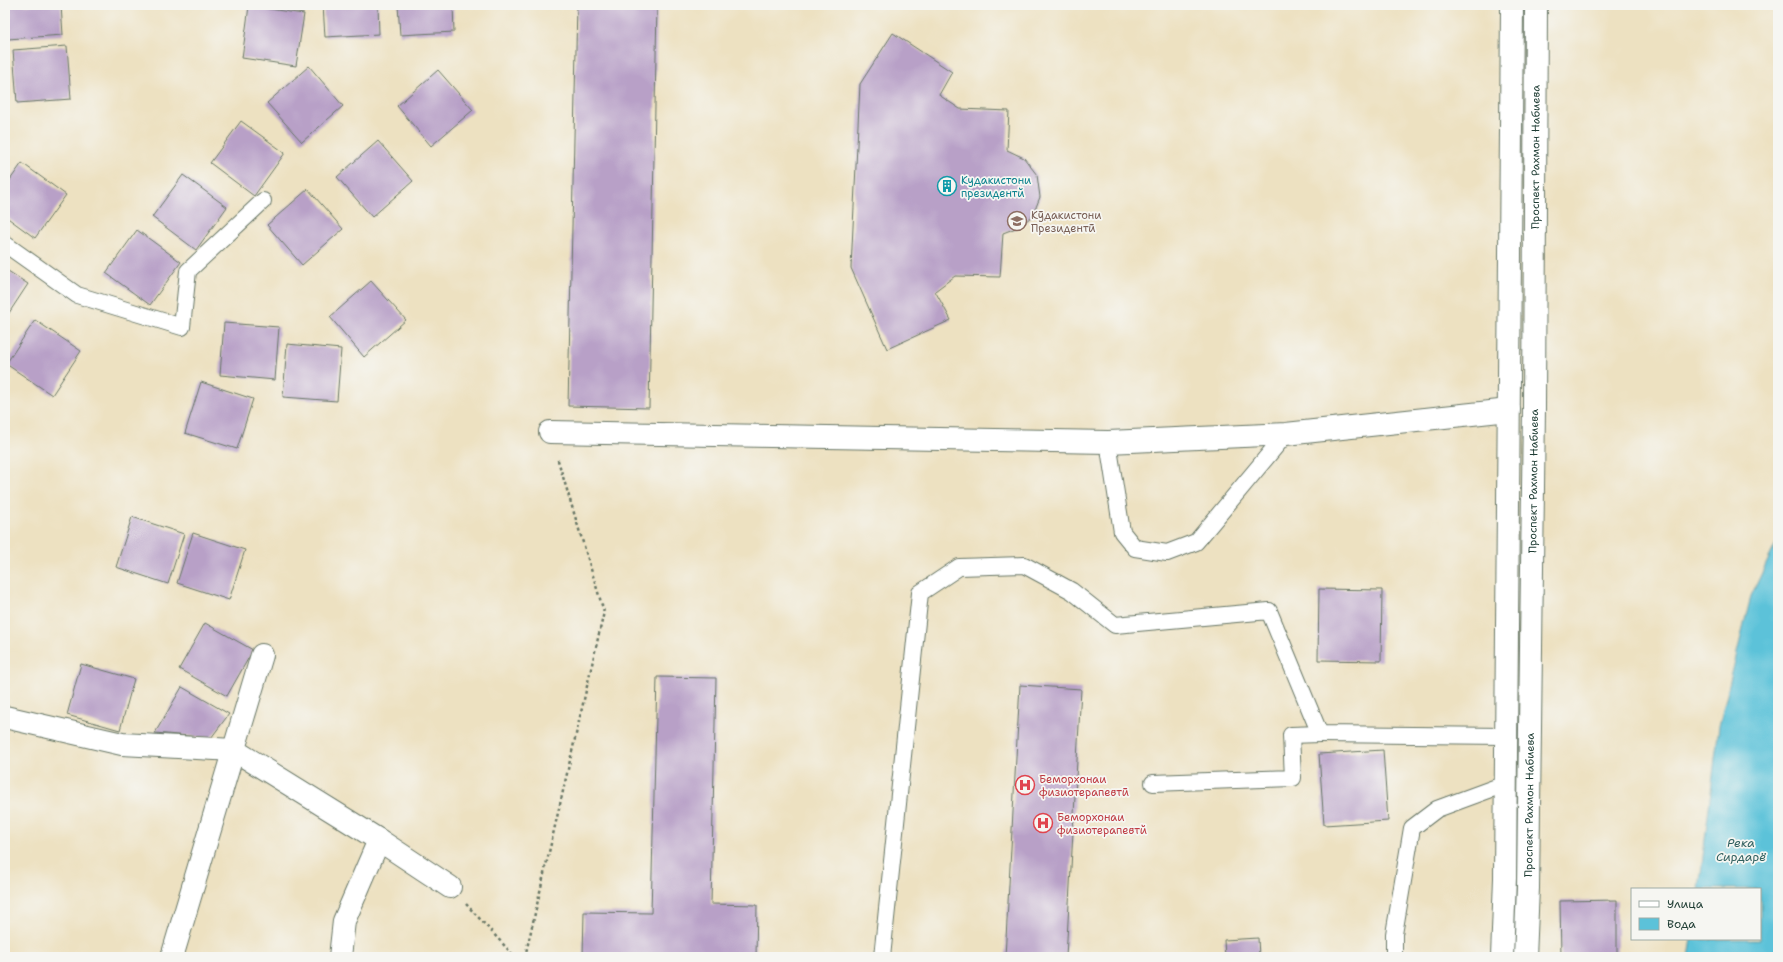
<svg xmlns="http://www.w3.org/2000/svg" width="1783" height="962" viewBox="0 0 1783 962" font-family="'Shantell Sans',sans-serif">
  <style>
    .water { fill: #5cc2d9; stroke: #3e8086 }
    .building { fill: #b8a0c7 }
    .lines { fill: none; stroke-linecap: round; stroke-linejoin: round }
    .service-casing { stroke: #677665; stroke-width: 18 }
    .minor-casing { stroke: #677665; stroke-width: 24 }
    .secondary-casing { stroke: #677665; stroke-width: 24 }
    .path { stroke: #677665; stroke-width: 2.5; stroke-dasharray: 3 3; stroke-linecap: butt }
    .service { stroke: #fff; stroke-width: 16 }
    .minor { stroke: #fff; stroke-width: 22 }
    .secondary { stroke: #fff; stroke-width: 22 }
    .labels { text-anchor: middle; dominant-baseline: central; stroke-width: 3.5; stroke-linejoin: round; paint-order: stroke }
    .street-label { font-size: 11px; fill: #1f3d34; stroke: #f6f6f2 }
    .culture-label { font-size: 11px; fill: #0d838f; stroke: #f6f6f2; text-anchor: start }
    .education-label { font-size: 11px; fill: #785e54; stroke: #f6f6f2; text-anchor: start }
    .health-label { font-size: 11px; fill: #be3a42; stroke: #f6f6f2; text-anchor: start }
    .water-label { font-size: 12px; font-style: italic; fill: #2e5e5d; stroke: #f6f6f2 }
  </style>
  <rect width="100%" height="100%" fill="#f6f6f2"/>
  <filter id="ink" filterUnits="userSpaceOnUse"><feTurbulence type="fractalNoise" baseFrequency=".025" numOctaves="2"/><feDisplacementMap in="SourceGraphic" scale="8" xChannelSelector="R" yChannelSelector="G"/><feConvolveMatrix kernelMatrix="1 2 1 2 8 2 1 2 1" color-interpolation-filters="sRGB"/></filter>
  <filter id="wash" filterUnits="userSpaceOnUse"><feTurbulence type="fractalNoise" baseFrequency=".012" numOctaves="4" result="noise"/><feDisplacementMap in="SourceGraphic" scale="16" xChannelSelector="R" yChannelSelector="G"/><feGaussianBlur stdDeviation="0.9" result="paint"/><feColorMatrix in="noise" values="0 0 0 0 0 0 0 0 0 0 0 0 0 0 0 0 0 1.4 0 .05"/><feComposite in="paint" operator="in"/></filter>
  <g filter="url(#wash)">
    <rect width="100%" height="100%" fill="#ede1c1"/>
    <!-- water -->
    <path class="water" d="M1778 539V957H1689L1692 939H1760V889H1699L1719 726 1751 596Z"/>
    <g id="blocks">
      <!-- building -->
      <g class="building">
        <path d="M6 5H61L63 35 8 39Z"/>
        <path d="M323 5H378L379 34 325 37Z"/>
        <path d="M398 5H453L454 32 400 35Z"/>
        <path d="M577 5H657L649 408 568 406Z"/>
        <path d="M249 6 304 14 296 66 242 58Z"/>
        <path d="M893 33 952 72 939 95 960 109 1009 111 1007 150 1024 158 1037 175 1040 197 1033 215 1021 226 1003 233 1000 277 955 276 935 291 951 320 887 349 851 268 860 84Z"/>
        <path d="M67 46 71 99 17 103 13 50Z"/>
        <path d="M309 66 343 106 302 142 267 103Z"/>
        <path d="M438 70 473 110 431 146 397 106Z"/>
        <path d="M241 121 285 153 254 196 210 163Z"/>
        <path d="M378 141 413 181 372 217 337 177Z"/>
        <path d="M22 163 66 195 35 238 5 216V187Z"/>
        <path d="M183 175 227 207 196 250 152 217Z"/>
        <path d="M308 189 343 229 302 265 267 225Z"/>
        <path d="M137 230 181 262 150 305 106 273Z"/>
        <path d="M5 269 28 284 5 319Z"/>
        <path d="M371 281 406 320 364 357 330 317Z"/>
        <path d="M35 320 81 351 52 395 6 364Z"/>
        <path d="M224 323 279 327 275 380 220 375Z"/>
        <path d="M287 344 341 349 337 401 283 397Z"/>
        <path d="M201 382 253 399 237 449 185 433Z"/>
        <path d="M132 517 184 534 168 584 116 567Z"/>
        <path d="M193 533 245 550 229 600 177 583Z"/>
        <path d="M1319 589 1382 590 1381 661 1318 660Z"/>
        <path d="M205 623 253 650 227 696 179 669Z"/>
        <path d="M81 664 134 679 120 730 67 715Z"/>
        <path d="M657 677 716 678 711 904 757 905 756 957H583L584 912 651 913Z"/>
        <path d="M1020 685 1081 689 1066 957H1005Z"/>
        <path d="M182 687 229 714 211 738 155 733Z"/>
        <path d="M1383 750 1388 821 1324 825 1319 754Z"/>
        <path d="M1617 900V957H1561L1560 901Z"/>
        <path d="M1258 938 1259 957H1225L1224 940Z"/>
      </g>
    </g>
  </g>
  <g filter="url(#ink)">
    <use href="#blocks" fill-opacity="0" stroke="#677665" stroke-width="1"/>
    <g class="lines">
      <!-- service casing -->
      <g class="service-casing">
        <g id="service">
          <path d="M5 244 77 295 182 327 188 271 263 201"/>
          <path d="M1108 442 1122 532 1135 548 1167 553 1196 542 1286 434"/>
          <path d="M1153 783 1293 778 1291 735 1320 734"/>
          <path d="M882 957 920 593 959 567 1024 565 1072 591 1115 625 1269 611 1320 734 1505 736"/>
          <path d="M1394 957V934L1412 828 1437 809 1505 784"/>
        </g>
      </g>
      <!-- minor casing -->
      <g class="minor-casing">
        <g id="minor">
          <path d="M550 432 1108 442 1286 434 1509 410"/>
          <path d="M5 717 122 744 234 750 379 840 450 887"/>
          <path d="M172 957 262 655"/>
          <path d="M340 957 344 921 379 840"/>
        </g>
      </g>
      <!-- secondary casing -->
      <g class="secondary-casing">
        <g id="secondary">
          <path d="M1502 957 1505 878 1512 5"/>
          <path id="s1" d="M1525 957 1528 888 1534 408 1536 5"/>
        </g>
      </g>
      <!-- path -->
      <g class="path">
        <path d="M466 904 515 957"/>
        <path d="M525 957 604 612 557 457"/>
      </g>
      <!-- service -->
      <use href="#service" class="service"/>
      <!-- minor -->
      <use href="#minor" class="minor"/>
      <!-- secondary -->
      <use href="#secondary" class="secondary"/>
    </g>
  </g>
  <!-- icons -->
  <defs>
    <g id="building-ring" transform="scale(1)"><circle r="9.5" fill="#f6f6f2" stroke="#0f9aa8" stroke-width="1.5"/><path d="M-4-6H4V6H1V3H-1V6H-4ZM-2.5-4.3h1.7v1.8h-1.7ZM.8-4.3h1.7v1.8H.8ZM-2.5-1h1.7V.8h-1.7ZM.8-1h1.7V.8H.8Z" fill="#0f9aa8"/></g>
    <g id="school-ring" transform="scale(1)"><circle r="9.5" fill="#f6f6f2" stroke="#8d6e63" stroke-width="1.5"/><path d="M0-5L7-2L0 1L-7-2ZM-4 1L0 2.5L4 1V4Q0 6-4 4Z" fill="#8d6e63"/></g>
    <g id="hospital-ring" transform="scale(1)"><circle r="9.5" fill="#f6f6f2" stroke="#e0444e" stroke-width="1.5"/><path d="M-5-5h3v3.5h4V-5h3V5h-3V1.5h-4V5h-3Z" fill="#e0444e"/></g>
  </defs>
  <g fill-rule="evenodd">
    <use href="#building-ring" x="947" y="186"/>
    <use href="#school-ring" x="1017" y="221"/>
    <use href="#hospital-ring" x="1025" y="785"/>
    <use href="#hospital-ring" x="1043" y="823"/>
  </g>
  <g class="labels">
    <!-- street labels -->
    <g class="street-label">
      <text stroke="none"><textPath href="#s1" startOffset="800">Проспект Рахмон Набиева</textPath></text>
      <text stroke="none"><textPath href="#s1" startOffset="476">Проспект Рахмон Набиева</textPath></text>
      <text stroke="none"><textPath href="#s1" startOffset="152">Проспект Рахмон Набиева</textPath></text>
    </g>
    <!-- culture labels -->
    <g class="culture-label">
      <text x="961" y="180">Кудакистони<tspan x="961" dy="13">президентй</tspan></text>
    </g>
    <!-- education labels -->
    <g class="education-label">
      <text x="1031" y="215">Кӯдакистони<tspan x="1031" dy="13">Президентӣ</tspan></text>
    </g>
    <!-- health labels -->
    <g class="health-label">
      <text x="1039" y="779">Беморхонаи<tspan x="1039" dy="13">физиотерапевтӣ</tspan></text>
      <text x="1057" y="817">Беморхонаи<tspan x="1057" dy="13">физиотерапевтй</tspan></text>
    </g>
    <!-- water labels -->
    <g class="water-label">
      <text x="1741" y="843">Река<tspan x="1741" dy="14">Сирдарё</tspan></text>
    </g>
  </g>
  <!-- margin -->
  <rect width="1783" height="962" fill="none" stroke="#f6f6f2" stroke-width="20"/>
  <!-- legend -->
  <rect x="1631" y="888" width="130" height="52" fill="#f6f6f2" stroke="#a0aca6"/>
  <rect x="1639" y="901" width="20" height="6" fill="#ffffff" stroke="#a0aca6"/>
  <text x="1667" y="908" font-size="12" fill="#1f3d34">Улица</text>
  <rect x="1639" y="918" width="20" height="12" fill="#5cc2d9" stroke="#a0aca6"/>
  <text x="1667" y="928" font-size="12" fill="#1f3d34">Вода</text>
</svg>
